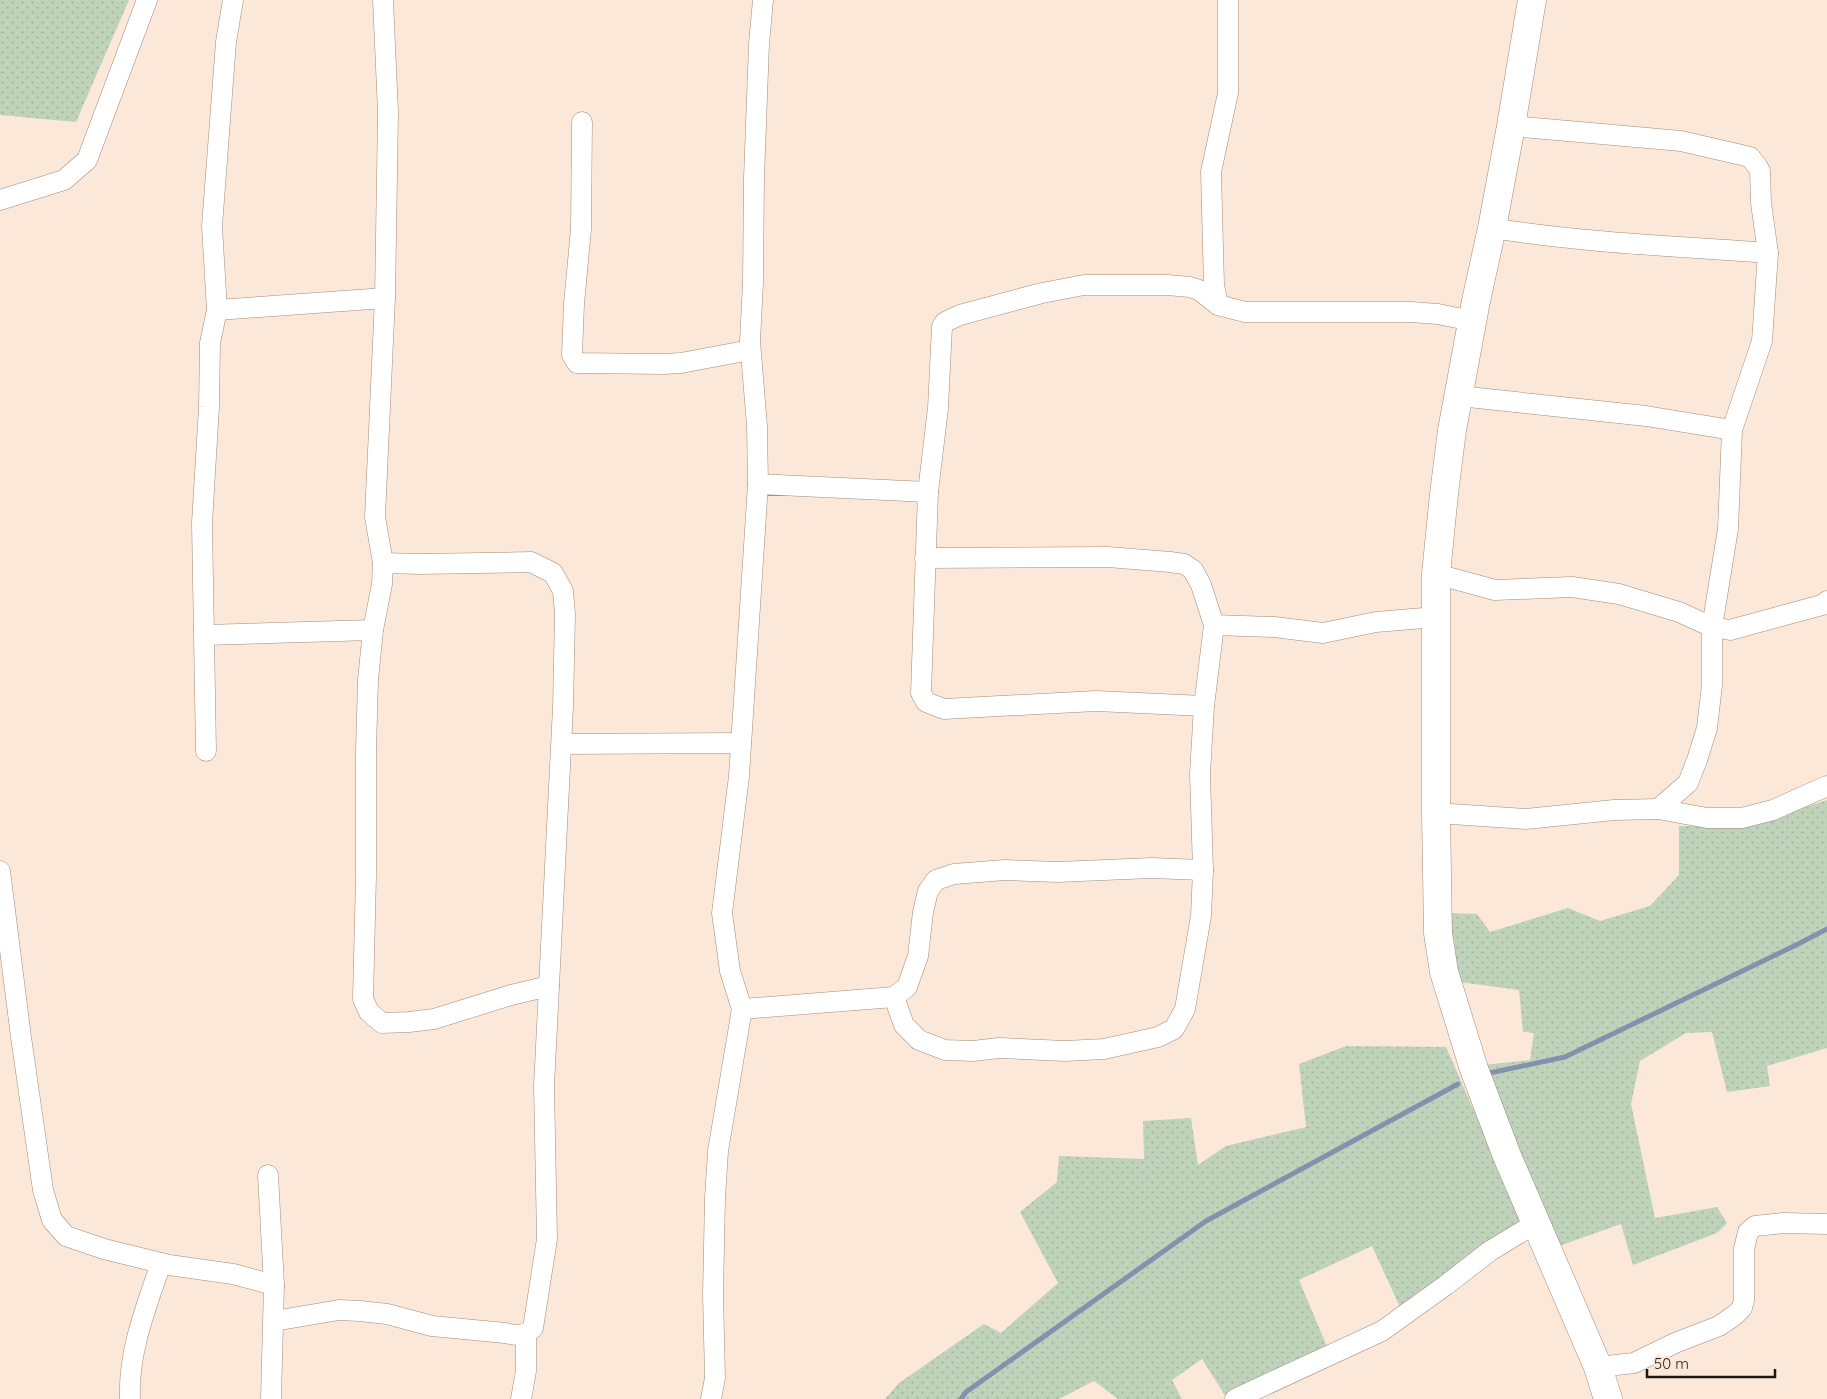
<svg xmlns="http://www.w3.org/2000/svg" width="1827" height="1399" viewBox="0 0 1827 1399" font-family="Quicksand,sans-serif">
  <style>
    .grass { fill: url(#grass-dots) }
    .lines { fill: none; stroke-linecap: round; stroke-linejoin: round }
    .stream { stroke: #8292ae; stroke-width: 5 }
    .street-casing { stroke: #a18b79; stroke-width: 21 }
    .secondary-casing { stroke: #a18b79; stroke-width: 29 }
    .street { stroke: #fff; stroke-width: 20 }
    .secondary { stroke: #fff; stroke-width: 28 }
  </style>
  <defs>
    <pattern id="grass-dots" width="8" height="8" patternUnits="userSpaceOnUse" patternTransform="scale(1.25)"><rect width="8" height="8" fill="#bfd3bb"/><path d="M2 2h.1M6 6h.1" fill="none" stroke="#a4b4a0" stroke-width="1.8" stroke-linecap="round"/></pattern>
  </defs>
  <rect width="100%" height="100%" fill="#fbe8d8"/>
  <!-- grass -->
  <g class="grass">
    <path d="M0 0H129L76 122 0 115Z"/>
    <path d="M1827 800V1048L1767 1066 1770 1086 1727 1092 1712 1032 1686 1033 1640 1061 1631 1104 1655 1218 1717 1207 1727 1223 1717 1233 1633 1265 1621 1224 1559 1246 1483 1065 1530 1060 1534 1033 1523 1032 1519 990 1459 982 1449 913 1477 914 1490 932 1568 908 1600 921 1650 906 1679 875V826H1747Z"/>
    <path d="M1346 1046 1446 1047 1495 1159 1525 1234 1405 1318 1372 1246 1299 1280 1328 1349 1226 1397 1202 1359 1172 1380 1182 1399H1118L1094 1381 1059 1399H885L899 1383 984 1324 1001 1333 1058 1283 1020 1212 1057 1182 1059 1156 1144 1159 1143 1121 1191 1118 1198 1165 1226 1146 1306 1127 1299 1064Z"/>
  </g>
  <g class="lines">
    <!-- stream -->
    <g class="stream">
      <path d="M1485 1074 1565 1057 1800 943 1827 929"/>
      <path d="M961 1399 966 1392 1206 1221 1458 1084"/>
    </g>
    <!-- street casing -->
    <g class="street-casing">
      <g id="street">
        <path d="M383 0 388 112 385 298 375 517 383 563 382 584 373 630 368 680 366 750V876L363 999 369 1012 382 1023 409 1022 434 1019 511 995 549 986"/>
        <path d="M582 122 581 229 574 304 572 355 577 363 663 364 681 363 750 350"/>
        <path d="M1511 126 1681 141 1750 157 1757 166 1760 171 1761 203 1768 253 1762 341 1732 430 1728 529 1712 627V685L1707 728 1697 760 1688 783 1658 809"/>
        <path d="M0 200 64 180 87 160 147 0"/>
        <path d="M1492 228C1584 243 1675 246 1768 253"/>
        <path d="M1218 305 1214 285 1211 172 1228 93V0"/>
        <path d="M217 310 385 298"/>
        <path d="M1459 396 1646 416 1732 430"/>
        <path d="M758 484 757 426 750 341 753 283 754 178 759 44 763 0"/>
        <path d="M928 492 758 484 739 776 722 913 730 971 742 1009 894 997 907 987 918 956 923 912 928 891 936 880 954 874 1005 870 1058 872 1151 868 1203 870"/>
        <path d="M1436 574 1495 590 1572 587 1619 594 1679 612 1712 627 1730 630 1822 605 1827 601"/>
        <path d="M1214 625 1274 627 1323 633 1376 622 1436 617"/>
        <path d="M205 635 373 630"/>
        <path d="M1204 706 1096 701 944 709 926 702 921 693 928 492 938 408 942 327 945 322 960 315 1042 293 1084 285H1167L1190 287 1199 290 1218 305 1245 312H1411L1438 314 1472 321"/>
        <path d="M562 744 741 743"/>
        <path d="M206 751 202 523 209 407 210 343 217 310 212 226 226 42 233 0"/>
        <path d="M1436 813 1526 819 1614 810 1658 809 1707 818H1742L1773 810 1827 786"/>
        <path d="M0 871 21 1037 43 1190 52 1220 66 1236 104 1249 169 1265 233 1274 274 1285"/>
        <path d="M894 997 904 1025 919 1040 945 1050 973 1051 999 1048 1065 1051 1104 1049 1158 1037 1174 1029 1185 1009 1201 916 1203 870 1200 774 1204 706 1214 625 1201 585 1193 570 1184 564 1170 562 1108 557 925 558"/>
        <path d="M268 1175 274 1285 271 1399"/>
        <path d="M274 1321 339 1310 360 1311 387 1314 432 1326 505 1333C518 1336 523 1337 533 1328L547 1239 544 1086 563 707 565 614 563 591 553 573 531 562 420 564 383 563"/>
        <path d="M1598 1367 1634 1363 1675 1343 1719 1326 1735 1315 1742 1308 1744 1300V1249L1748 1232 1755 1226 1784 1223 1827 1224"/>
        <path d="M130 1399C128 1351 146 1308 161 1263"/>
        <path d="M521 1399 526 1371V1334"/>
        <path d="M711 1399 715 1378 713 1294 715 1198 718 1151 742 1009"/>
        <path d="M1235 1399 1382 1331 1446 1285 1490 1251 1536 1223"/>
      </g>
    </g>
    <!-- secondary casing -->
    <g class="secondary-casing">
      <path id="secondary" d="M1532 0 1511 126 1492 228 1476 301 1452 430 1444 494 1436 574V813L1438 933 1444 972 1474 1069 1507 1156 1598 1367 1608 1399"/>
    </g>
    <!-- street -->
    <use href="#street" class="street"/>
    <!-- secondary -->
    <use href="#secondary" class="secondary"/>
  </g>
  <!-- scale -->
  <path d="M1647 1369v8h128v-8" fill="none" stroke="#201811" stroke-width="2.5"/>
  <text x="1654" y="1369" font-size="15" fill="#201811" stroke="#fbe8d8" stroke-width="4" paint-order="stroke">50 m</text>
</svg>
